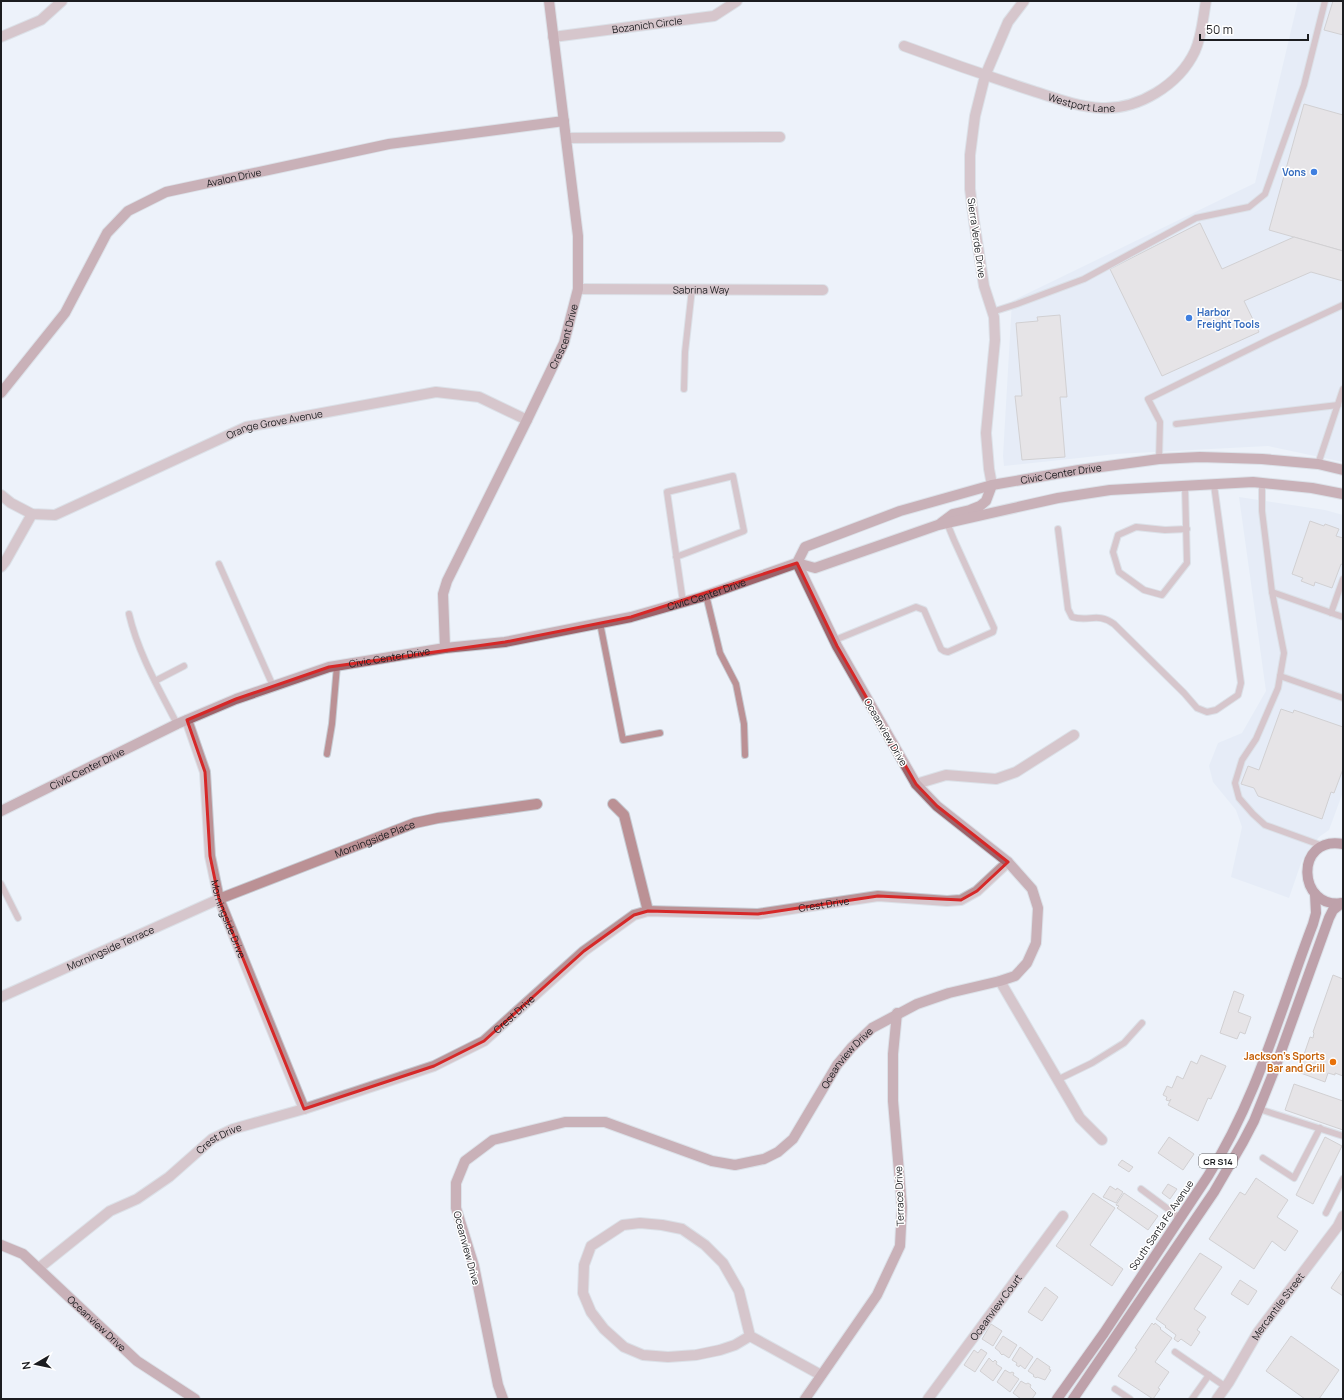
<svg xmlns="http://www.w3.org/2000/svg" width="1344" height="1400" viewBox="0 0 1344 1400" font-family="Manrope,sans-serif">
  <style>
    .built { fill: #dde5f4 }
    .building { fill: #ddd3d0; stroke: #b0a6a3 }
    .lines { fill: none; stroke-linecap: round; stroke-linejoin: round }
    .lane-casing { stroke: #c7ccd3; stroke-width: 8 }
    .street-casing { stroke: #c7ccd3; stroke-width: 12 }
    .secondary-casing { stroke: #c7ccd3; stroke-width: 12 }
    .primary-casing { stroke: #c7ccd3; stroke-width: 12 }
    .lane { stroke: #bb9195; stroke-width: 6 }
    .street { stroke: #bb9195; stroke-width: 10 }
    .secondary { stroke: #9d6269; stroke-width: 10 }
    .primary { stroke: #853f4b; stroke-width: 10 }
    .marked { fill: none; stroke: #d62828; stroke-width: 3; stroke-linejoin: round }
    .shop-dot { fill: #3f7fe0; stroke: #fff; stroke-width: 1.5 }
    .food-dot { fill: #e8710a; stroke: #fff; stroke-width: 1.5 }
    .labels { text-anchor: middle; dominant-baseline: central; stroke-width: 3; stroke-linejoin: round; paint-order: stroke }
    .shield { fill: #fff; stroke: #606163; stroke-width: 1 }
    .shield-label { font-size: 9px; font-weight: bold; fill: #1c1d20 }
    .street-label { font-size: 10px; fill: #1c1d20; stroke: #fff }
    .shop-label { font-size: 10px; font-weight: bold; fill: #366cbe; stroke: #fff; text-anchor: end }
    .food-label { font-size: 10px; font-weight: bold; fill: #c56008; stroke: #fff; text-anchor: end }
  </style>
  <rect width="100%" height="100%" fill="#edf2fa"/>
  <!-- built -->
  <g class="built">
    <path d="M1298 1H1343V462L1268 446 1116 454 1004 466 1003 456 1012 301 1255 183Z"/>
    <path d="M1239 497 1325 510 1343 515V792L1329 830 1319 837 1308 850 1301 863 1289 898 1231 877 1242 827 1236 810 1213 782 1209 766 1218 743 1242 733 1266 691Z"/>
  </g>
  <!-- building -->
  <g class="building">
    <path d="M1333 1H1343V35L1324 30Z"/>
    <path d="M1304 104 1343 115V251L1269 230Z"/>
    <path d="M1200 223 1222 269 1294 237 1343 251V281L1311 272 1244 301 1259 332 1162 376 1110 269Z"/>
    <path d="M1060 315 1067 397H1060L1065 457 1022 460 1015 396H1022L1016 323 1038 321 1037 317Z"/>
    <path d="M1310 521 1324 526 1325 524 1339 529 1336 536 1343 538V565L1341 564 1332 588 1315 582 1314 586 1301 581 1303 578 1292 574Z"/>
    <path d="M1281 709 1293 713 1294 710 1343 727V769L1334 793 1331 792 1322 819 1258 796 1254 788 1241 784 1248 766 1259 770Z"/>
    <path d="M1333 975 1343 979V1076L1335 1073V1075L1328 1073 1325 1082 1298 1072 1310 1037 1313 1038 1314 1033 1313 1032Z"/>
    <path d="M1234 991 1244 995 1238 1012 1251 1017 1245 1034 1240 1032 1237 1039 1220 1033Z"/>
    <path d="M1201 1055 1226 1066 1211 1099 1208 1098 1198 1121 1168 1105 1171 1099 1169 1101 1166 1100 1167 1097 1163 1095 1167 1086 1172 1088 1177 1076 1183 1079 1191 1061 1197 1064Z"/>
    <path d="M1294 1084 1343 1101V1130L1285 1110Z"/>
    <path d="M1169 1137 1194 1154 1183 1170 1158 1153Z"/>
    <path d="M1325 1137 1342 1146 1313 1204 1296 1195Z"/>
    <path d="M1122 1160 1133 1167 1129 1172 1118 1165Z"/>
    <path d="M1256 1178 1288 1200 1277 1217 1298 1231 1285 1251 1272 1241 1254 1269 1209 1239 1240 1192 1245 1195Z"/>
    <path d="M1168 1184 1177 1189 1170 1199 1162 1193Z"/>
    <path d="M1110 1186 1116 1190 1117 1188 1123 1192 1116 1203 1103 1197Z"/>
    <path d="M1093 1193 1115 1208 1090 1245 1123 1269 1112 1286 1056 1246Z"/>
    <path d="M1124 1193 1158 1216 1148 1230 1117 1208 1119 1206 1116 1205Z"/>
    <path d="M1200 1253 1222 1267 1194 1309 1206 1317 1197 1330 1200 1332 1191 1346 1181 1339 1178 1342 1174 1339 1176 1335 1165 1327 1166 1326 1156 1319Z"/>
    <path d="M1343 1270V1296L1331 1288Z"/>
    <path d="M1240 1280 1257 1291 1248 1305 1231 1294Z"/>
    <path d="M1045 1287 1058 1297 1042 1321 1028 1312Z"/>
    <path d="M1152 1323 1154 1325 1155 1323 1161 1328 1160 1329 1172 1338 1155 1362 1169 1372 1158 1388 1160 1389 1153 1399 1118 1376 1137 1349 1135 1348Z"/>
    <path d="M991 1324 1002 1331 993 1346 982 1339Z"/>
    <path d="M1003 1336 1017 1345 1009 1358 1003 1354 1002 1355 1000 1353V1352L995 1348Z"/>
    <path d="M1291 1336 1339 1370 1319 1399H1305L1266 1371Z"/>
    <path d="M1020 1347 1033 1357 1025 1369 1020 1365 1019 1367 1016 1365 1017 1363 1012 1360Z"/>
    <path d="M981 1349 987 1353 975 1372 964 1365 974 1350 978 1353Z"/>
    <path d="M989 1358 993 1362 995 1360 997 1362 996 1364 1002 1368 993 1381 980 1371Z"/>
    <path d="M1037 1358 1050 1367 1049 1369 1051 1370 1045 1380 1037 1377 1036 1378 1033 1376 1034 1375 1028 1371Z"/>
    <path d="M1005 1370 1010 1373 1012 1372 1014 1373 1013 1375 1019 1379 1010 1392 997 1382Z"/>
    <path d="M1021 1381 1026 1384 1028 1383 1031 1385 1030 1387 1036 1393 1032 1399H1021L1013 1393Z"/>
  </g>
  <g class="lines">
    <!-- lane casing -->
    <g class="lane-casing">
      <g id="lane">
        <path d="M992 312 1017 304 1084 279 1196 218 1249 207 1265 194 1304 85 1325 1"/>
        <path d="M684 389 685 352 692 289"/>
        <path d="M1176 424 1338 405"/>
        <path d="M1159 459 1160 422 1148 399 1272 338 1343 305"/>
        <path d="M1318 464 1343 389"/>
        <path d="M1262 482V511L1272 592 1284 653 1278 688 1256 739 1242 760 1235 783 1239 798 1253 814 1265 825 1323 846"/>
        <path d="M1185 486 1187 563 1162 595 1144 590 1119 572 1113 552 1118 535 1136 527 1165 530 1187 529"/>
        <path d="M1058 529 1068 609 1072 617C1089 622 1098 612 1114 624L1184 693 1197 708 1207 712 1216 710 1238 695 1241 683 1214 485"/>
        <path d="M676 557 744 531 733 476 667 492 683 602"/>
        <path d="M219 564 273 686"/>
        <path d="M1272 592 1343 617"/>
        <path d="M706 595 720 653 736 684 744 724 745 755"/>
        <path d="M1331 613 1343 579"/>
        <path d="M129 614C138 653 159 689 177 724"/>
        <path d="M600 623 623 740 660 733"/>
        <path d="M835 640 916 607 924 610 941 649 944 651 948 652 993 632 994 628 954 540 947 523"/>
        <path d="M1280 676 1343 698"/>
        <path d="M155 681 184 666"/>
        <path d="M327 754 332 724 337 666"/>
        <path d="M1 884 18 918"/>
        <path d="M1057 1080 1092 1063 1124 1043 1142 1023"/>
        <path d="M1259 1109 1343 1136"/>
        <path d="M1263 1158 1294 1178 1320 1128"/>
        <path d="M1141 1189 1180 1218"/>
        <path d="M1326 1213 1343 1179"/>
        <path d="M1175 1352 1226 1387"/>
        <path d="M1115 1389 1130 1399"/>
        <path d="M1192 1399 1209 1375"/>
      </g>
    </g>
    <!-- street casing -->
    <g class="street-casing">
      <g id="street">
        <path d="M1 37 41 20 62 1"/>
        <path id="s1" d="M553 37 714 16 737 1"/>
        <path id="s2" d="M904 46C947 62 990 77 1033 91 1055 98 1078 107 1101 108 1138 110 1179 85 1195 51 1202 36 1203 17 1206 1"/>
        <path d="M566 138 780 137"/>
        <path id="s3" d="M578 289 823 290"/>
        <path d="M992 485 989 469 986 433 995 340 994 317 984 286 974 221 970 189V155L975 116 985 76 1008 22 1024 1"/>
        <path id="s4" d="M1 495 11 503 32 514 55 515 246 427 436 392 479 397 527 420"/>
        <path d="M1 567 5 562 32 514"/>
        <path id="s5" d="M187 720 205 772 210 856 219 899 304 1109"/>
        <path d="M916 784 946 775 996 779 1016 772 1074 735"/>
        <path d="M613 804 624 815 648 911"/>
        <path d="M1000 981 1080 1118 1102 1140"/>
        <path id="s6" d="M1 997 219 899 415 823 438 818 537 804"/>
        <path id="s7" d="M39 1268 110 1211 137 1199 169 1177 212 1139 233 1129 304 1109 434 1066 484 1041 584 951 634 915 648 911 758 914 878 896 947 901 961 900 977 891 1008 862"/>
        <path d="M750 1336 735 1345 720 1350 696 1355 668 1357 643 1355 624 1347 604 1329 591 1312 583 1293 584 1265 591 1246 623 1225 640 1223 662 1225 682 1229 705 1245 723 1263 739 1291 750 1336 821 1375"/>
        <path id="s8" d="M928 1399 1063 1216"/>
        <path id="s9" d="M1217 1399 1229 1382 1258 1332 1338 1226 1343 1216"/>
      </g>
    </g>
    <!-- secondary casing -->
    <g class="secondary-casing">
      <g id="secondary">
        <path id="s10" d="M1 393 65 313 107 233 128 211 166 192 389 144 564 121"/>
        <path d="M941 523 953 514 970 510 980 506 986 501 992 485"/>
        <path id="s11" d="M797 563 805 547 900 511 992 485 1079 470 1159 459 1200 457 1262 459 1318 464 1343 470"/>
        <path id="s12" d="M445 648 443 594 447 581 527 420 564 343 578 289V236L549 1"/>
        <path id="s13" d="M1 811 177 724 236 699 329 667 445 648 505 642 631 617 701 597 797 563 815 568 938 525 1058 498 1110 490 1253 482 1312 488 1343 494"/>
        <path id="s14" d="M1 1245 23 1254 137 1361 195 1399"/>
        <path id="s15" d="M503 1399 498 1385 474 1266 456 1208V1183L465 1161 493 1140 565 1122H605L712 1161 735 1165 764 1159 778 1152 793 1139 837 1065 852 1047 872 1028 917 1004 949 993 1000 981 1015 976 1027 963 1036 943 1038 908 1032 889 1008 862 937 806 916 784 837 646 797 563"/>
        <path d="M805 1399 877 1295 900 1246 902 1207 893 1101V1054L897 1013"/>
      </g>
    </g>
    <!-- primary casing -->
    <g class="primary-casing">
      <g id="primary">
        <path d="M1343 844C1294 835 1297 910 1343 903"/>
        <path d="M1057 1399 1104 1333 1208 1176C1258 1097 1280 1010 1313 924L1316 913 1315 894"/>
        <path d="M1073 1399 1214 1192 1243 1142 1254 1121 1274 1071 1329 918 1333 910 1342 903"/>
      </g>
    </g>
    <!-- lane -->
    <use href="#lane" class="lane"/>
    <!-- street -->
    <use href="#street" class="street"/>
    <!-- secondary -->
    <use href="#secondary" class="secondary"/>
    <!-- primary -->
    <use href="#primary" class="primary"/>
  </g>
  <!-- marked area -->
  <path d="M0 0H1344V1400H0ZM797 563 837 646 916 784 937 806 1008 862 977 891 961 900 878 896 758 914 648 911 634 915 584 951 484 1041 434 1066 304 1109 219 899 210 856 205 772 187 720 236 699 329 667 505 642 631 617Z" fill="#edf2fa" fill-opacity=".55" fill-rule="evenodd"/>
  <path class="marked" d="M797 563 837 646 916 784 937 806 1008 862 977 891 961 900 878 896 758 914 648 911 634 915 584 951 484 1041 434 1066 304 1109 219 899 210 856 205 772 187 720 236 699 329 667 505 642 631 617Z"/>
  <!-- markers -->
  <g class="shop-dot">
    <circle cx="1314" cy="172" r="4"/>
    <circle cx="1189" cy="318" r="4"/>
  </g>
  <circle class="food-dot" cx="1333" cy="1062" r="4"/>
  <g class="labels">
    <!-- shield labels -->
    <rect class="shield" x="1199" y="1154" width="38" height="14" rx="3"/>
    <g class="shield-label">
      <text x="1218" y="1161">CR S14</text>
    </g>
    <!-- street labels -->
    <g class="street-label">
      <text stroke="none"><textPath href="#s1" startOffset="95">Bozanich Circle</textPath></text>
      <text stroke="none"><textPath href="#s2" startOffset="187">Westport Lane</textPath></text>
      <text stroke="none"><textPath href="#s10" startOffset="335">Avalon Drive</textPath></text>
      <text transform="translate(977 238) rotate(82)">Sierra Verde Drive</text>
      <text stroke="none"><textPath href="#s3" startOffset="123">Sabrina Way</textPath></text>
      <text stroke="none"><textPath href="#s12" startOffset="339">Crescent Drive</textPath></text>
      <text stroke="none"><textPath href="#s4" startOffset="298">Orange Grove Avenue</textPath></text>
      <text stroke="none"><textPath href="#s11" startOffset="285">Civic Center Drive</textPath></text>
      <text stroke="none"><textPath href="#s13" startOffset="744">Civic Center Drive</textPath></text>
      <text stroke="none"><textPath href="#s13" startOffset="420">Civic Center Drive</textPath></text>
      <text transform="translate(886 732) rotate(60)">Oceanview Drive</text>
      <text stroke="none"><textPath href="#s13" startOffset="96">Civic Center Drive</textPath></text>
      <text stroke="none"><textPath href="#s6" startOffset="406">Morningside Place</textPath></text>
      <text stroke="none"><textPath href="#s7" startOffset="894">Crest Drive</textPath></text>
      <text stroke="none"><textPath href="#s5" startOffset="205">Morningside Drive</textPath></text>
      <text stroke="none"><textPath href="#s6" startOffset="120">Morningside Terrace</textPath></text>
      <text stroke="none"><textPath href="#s7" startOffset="547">Crest Drive</textPath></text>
      <text stroke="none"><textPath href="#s15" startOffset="695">Oceanview Drive</textPath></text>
      <text stroke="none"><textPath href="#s7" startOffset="223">Crest Drive</textPath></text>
      <text transform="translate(899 1196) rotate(-92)">Terrace Drive</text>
      <text transform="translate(1161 1225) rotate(-56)">South Santa Fe Avenue</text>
      <text transform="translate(467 1248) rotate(75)">Oceanview Drive</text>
      <text stroke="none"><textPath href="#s9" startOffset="111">Mercantile Street</textPath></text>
      <text stroke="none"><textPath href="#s8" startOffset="114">Oceanview Court</textPath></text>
      <text stroke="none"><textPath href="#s14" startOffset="125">Oceanview Drive</textPath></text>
    </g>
    <!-- shop labels -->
    <g class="shop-label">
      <text x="1306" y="172">Vons</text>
      <text x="1197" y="312" text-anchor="start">Harbor<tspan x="1197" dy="12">Freight Tools</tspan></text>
    </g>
    <!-- food labels -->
    <g class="food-label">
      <text x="1325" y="1056">Jackson's Sports<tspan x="1325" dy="12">Bar and Grill</tspan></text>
    </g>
  </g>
  <!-- border -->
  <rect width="1344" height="1400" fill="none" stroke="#1c1d20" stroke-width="4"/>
  <!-- north arrow -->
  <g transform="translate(36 1364) rotate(261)" stroke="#ffffff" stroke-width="3" paint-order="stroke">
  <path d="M0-3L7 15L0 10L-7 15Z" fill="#1c1d20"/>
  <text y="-6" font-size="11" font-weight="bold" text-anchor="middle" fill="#1c1d20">N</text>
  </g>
  <!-- scale -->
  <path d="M1200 34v6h108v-6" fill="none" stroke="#1c1d20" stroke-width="2"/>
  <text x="1206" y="34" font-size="12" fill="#1c1d20" stroke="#ffffff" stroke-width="3" paint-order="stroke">50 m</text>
</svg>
